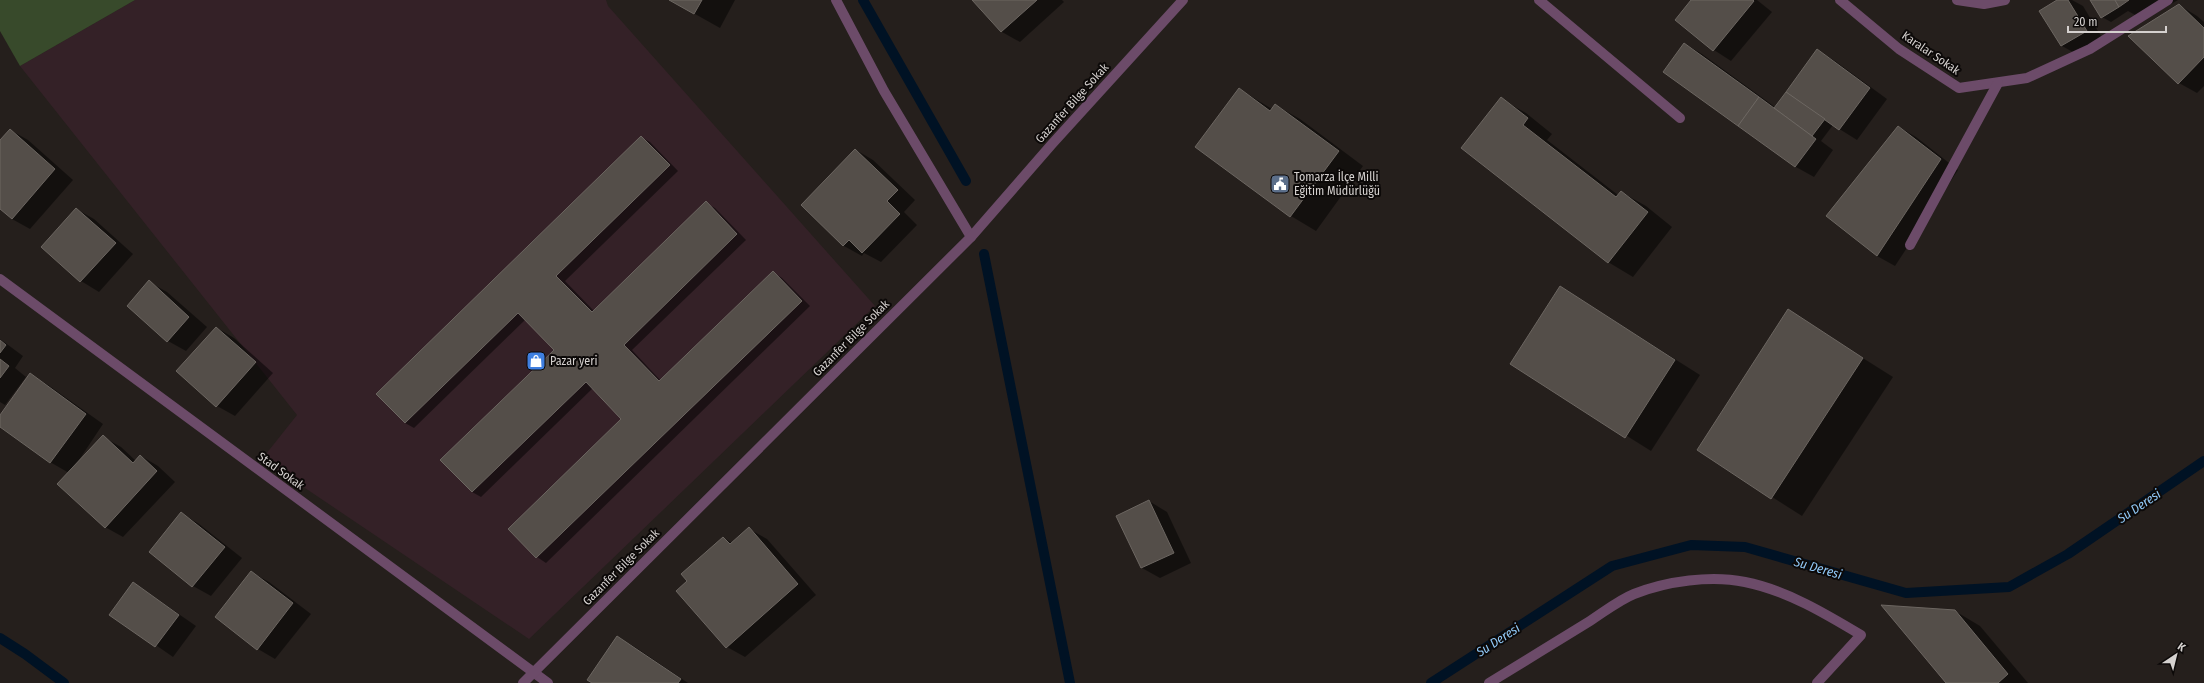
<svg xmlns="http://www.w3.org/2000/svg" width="2204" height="683" viewBox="0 0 2204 683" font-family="'Fira Sans Condensed',sans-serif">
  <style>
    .commercial { fill: #342127 }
    .green { fill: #384a2b }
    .shadow { fill: #0007 }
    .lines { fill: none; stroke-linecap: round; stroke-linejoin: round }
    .stream { stroke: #001224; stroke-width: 10 }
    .building { fill: #544e49; stroke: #6c6661 }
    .service { stroke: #6c4b69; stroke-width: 10 }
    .minor { stroke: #6c4b69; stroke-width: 10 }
    .labels { text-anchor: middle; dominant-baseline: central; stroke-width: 4; stroke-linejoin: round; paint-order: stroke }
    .street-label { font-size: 12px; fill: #d5d1cf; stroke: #0c0908 }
    .poi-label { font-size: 12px; fill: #d5d1cf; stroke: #0c0908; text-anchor: start }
    .water-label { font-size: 13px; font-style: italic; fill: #91c9f8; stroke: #0c0908 }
  </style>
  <rect width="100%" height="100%" fill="#251f1c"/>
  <!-- commercial -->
  <path class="commercial" d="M135 0H606L608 6 875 306 529 639 262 459 297 415 20 66Z"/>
  <!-- green -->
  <path class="green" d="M0 0H135L20 66 0 31Z"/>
  <!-- shadow -->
  <g class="shadow">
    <path d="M670 0H735L720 28Z"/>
    <path d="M973 0H1062L1064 2 1020 42 1002 32Z"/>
    <path d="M1692 0H1757L1772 12 1731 61 1714 50 1676 20Z"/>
    <path d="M2059 0H2072L2083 6 2104 41 2080 56 2062 46 2040 11Z"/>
    <path d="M2091 0H2178L2144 20 2128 11 2111 22 2102 17Z"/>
    <path d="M2179 5 2197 16 2204 22V86L2197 93 2179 83Z"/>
    <path d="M1685 44 1702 54 1775 107 1817 50 1835 61 1887 99 1857 140 1833 125 1821 141 1833 150 1814 177 1796 167 1664 71Z"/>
    <path d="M1239 89 1272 109 1275 105 1300 119 1363 166 1316 231 1291 216 1196 147Z"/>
    <path d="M1501 99 1526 113 1552 134 1547 140 1618 195 1621 192 1646 206 1672 227 1633 277 1608 262Z"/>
    <path d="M1899 127 1916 137 1958 170 1895 266 1877 256Z"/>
    <path d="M10 130 28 140 73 180 30 229 12 219 0 208V142Z"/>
    <path d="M641 137 650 142 678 171 565 281 594 311 706 203 715 208 746 240 632 350 661 381 773 272 782 278 810 306 546 563 537 557 509 529 622 419 593 388 481 497 472 492 555 350 526 319 414 428 405 423Z"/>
    <path d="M856 150 873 160 915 200 904 212 917 225 881 262 864 253 862 256 844 246 802 205Z"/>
    <path d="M76 209 94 219 133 254 99 292 81 281 42 246Z"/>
    <path d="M149 282 167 292 207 327 186 351 168 341Z"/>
    <path d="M1561 287 1700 375 1651 451 1512 364Z"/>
    <path d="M1788 311 1893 377 1802 516 1698 450Z"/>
    <path d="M217 328 234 338 273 373 235 416 217 406 178 371Z"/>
    <path d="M0 339 23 356 15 368 26 377 5 405 0 402Z"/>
    <path d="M31 375 48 385 103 424 71 472 103 437 121 447 136 461 141 456 158 466 175 482 123 537 105 527 69 473 50 462 0 426V416Z"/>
    <path d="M1149 501 1167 512 1191 563 1160 578 1142 568Z"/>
    <path d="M181 513 199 524 242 558 211 596 193 586Z"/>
    <path d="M749 529 767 539 816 595 745 657 727 647 689 581 724 538 732 543Z"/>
    <path d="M251 572 269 582 311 614 275 659 258 649Z"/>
    <path d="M134 583 196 626 173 657 111 614Z"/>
    <path d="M1955 611 1980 626 2028 683H1947Z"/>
    <path d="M617 637 635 647 688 683H594Z"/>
  </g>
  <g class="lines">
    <!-- stream -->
    <g class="stream">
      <path d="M863 0 966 181"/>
      <path d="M984 254 1070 683"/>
      <path d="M0 638 25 654 64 683"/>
      <path d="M1431 683 1612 566 1691 545 1745 547 1906 593 2009 587 2068 554 2204 461"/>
    </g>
  </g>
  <!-- building -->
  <g class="building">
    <path d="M669 0H702L694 14Z"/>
    <path d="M972 0H1037L1001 32Z"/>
    <path d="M1691 0H1753L1754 1 1713 51 1675 20Z"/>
    <path d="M2057 0H2068L2087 31 2061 46 2039 11Z"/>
    <path d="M2090 0H2115L2119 7 2101 18Z"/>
    <path d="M2115 0H2129L2119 7Z"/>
    <path d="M2179 4 2204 28V57L2178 84 2128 36Z"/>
    <path d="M1684 43 1759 97 1738 126 1663 72Z"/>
    <path d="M1817 49 1870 88 1839 130 1786 92Z"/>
    <path d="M1239 88 1270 111 1275 104 1339 151 1290 217 1195 147Z"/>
    <path d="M1786 92 1825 119 1812 136 1774 108Z"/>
    <path d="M1501 97 1528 118 1523 125 1616 197 1621 191 1648 212 1608 263 1461 148Z"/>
    <path d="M1759 97 1816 139 1795 167 1738 126Z"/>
    <path d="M1898 126 1941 159 1877 256 1826 216Z"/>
    <path d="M10 129 55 169 12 219 0 209V140Z"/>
    <path d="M641 136 670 165 556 276 592 312 706 201 737 234 624 345 659 381 773 271 802 301 536 558 508 529 621 419 586 382 472 492 440 460 554 350 518 313 405 423 376 394Z"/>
    <path d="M855 149 898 190 887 201 900 214 862 253 849 240 843 246 801 205Z"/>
    <path d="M76 208 116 243 80 282 41 247Z"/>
    <path d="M149 280 189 317 167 342 127 306Z"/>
    <path d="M1560 286 1675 360 1625 438 1510 364Z"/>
    <path d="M1788 309 1863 358 1771 499 1697 450Z"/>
    <path d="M216 327 256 362 216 407 176 371Z"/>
    <path d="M0 340 6 345 0 353Z"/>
    <path d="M0 359 9 366 0 378Z"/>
    <path d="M30 373 86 414 50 463 0 427V415Z"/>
    <path d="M103 435 133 463 140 455 157 471 105 528 57 484Z"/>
    <path d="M1149 500 1174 553 1141 568 1116 516Z"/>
    <path d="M181 512 225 547 192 587 149 552Z"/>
    <path d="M749 527 798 584 726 648 676 591 687 581 681 574 723 537 730 544Z"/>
    <path d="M251 571 293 603 257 650 215 617Z"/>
    <path d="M133 582 179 615 155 647 109 615Z"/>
    <path d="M1881 605 1955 610 2008 674 1998 683H1946Z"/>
    <path d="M617 636 681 679 678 683H592L587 680Z"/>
  </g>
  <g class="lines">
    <!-- service -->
    <path class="service" d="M1957 0 1984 4 2005 0"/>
    <!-- minor -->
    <g class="minor">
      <path d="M836 0 884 91 971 237"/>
      <path d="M1539 0 1680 118"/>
      <path d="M1840 0 1899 49 1959 88 2027 78 2090 49 2168 0"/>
      <path d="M1910 245 1998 83"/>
      <path d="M0 279 548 683"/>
      <path d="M523 683 971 237 1052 144 1183 0"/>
      <path d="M1489 683C1523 662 1556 642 1590 621 1604 612 1619 600 1634 594 1667 581 1711 575 1745 582 1786 590 1826 614 1861 635L1817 683"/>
    </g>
  </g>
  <!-- icons -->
  <defs>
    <g id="civic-square" transform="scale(1)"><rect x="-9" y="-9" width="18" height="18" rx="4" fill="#5c6f8a" stroke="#0c0908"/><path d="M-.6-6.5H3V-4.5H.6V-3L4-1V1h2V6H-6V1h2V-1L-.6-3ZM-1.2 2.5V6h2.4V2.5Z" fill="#fff"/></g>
    <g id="shop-square" transform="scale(1)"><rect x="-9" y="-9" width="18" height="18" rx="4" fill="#3f7fe0" stroke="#0c0908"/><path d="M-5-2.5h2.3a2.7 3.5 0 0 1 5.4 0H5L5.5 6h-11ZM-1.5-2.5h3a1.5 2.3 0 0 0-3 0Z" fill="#fff"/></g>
  </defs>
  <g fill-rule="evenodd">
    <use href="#civic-square" x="1280" y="184"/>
    <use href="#shop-square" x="536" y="361"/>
  </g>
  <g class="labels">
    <!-- street labels -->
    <g class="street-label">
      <text transform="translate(1931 53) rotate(34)">Karalar Sokak</text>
      <text transform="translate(1072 103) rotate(-48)">Gazanfer Bilge Sokak</text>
      <text transform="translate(851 338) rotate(-45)">Gazanfer Bilge Sokak</text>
      <text transform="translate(281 471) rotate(36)">Stad Sokak</text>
      <text transform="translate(621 567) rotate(-45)">Gazanfer Bilge Sokak</text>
    </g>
    <!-- poi labels -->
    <g class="poi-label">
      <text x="1294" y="177">Tomarza İlçe Milli<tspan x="1294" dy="14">Eğitim Müdürlüğü</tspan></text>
      <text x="550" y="361">Pazar yeri</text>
    </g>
    <!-- water labels -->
    <g class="water-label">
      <text transform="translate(2139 506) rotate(-34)">Su Deresi</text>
      <text transform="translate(1818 568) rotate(16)">Su Deresi</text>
      <text transform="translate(1498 640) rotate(-33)">Su Deresi</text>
    </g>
  </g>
  <!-- north arrow -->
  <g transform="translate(2176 655) rotate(35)" stroke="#0c0908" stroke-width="3" paint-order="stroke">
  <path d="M0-3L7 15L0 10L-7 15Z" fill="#d5d1cf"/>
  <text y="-6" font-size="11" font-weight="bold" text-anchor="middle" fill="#d5d1cf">K</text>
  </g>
  <!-- scale -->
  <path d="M2068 26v6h98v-6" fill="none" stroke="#d5d1cf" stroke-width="2"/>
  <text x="2074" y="26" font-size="12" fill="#d5d1cf" stroke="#0c0908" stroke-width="3" paint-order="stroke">20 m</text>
</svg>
